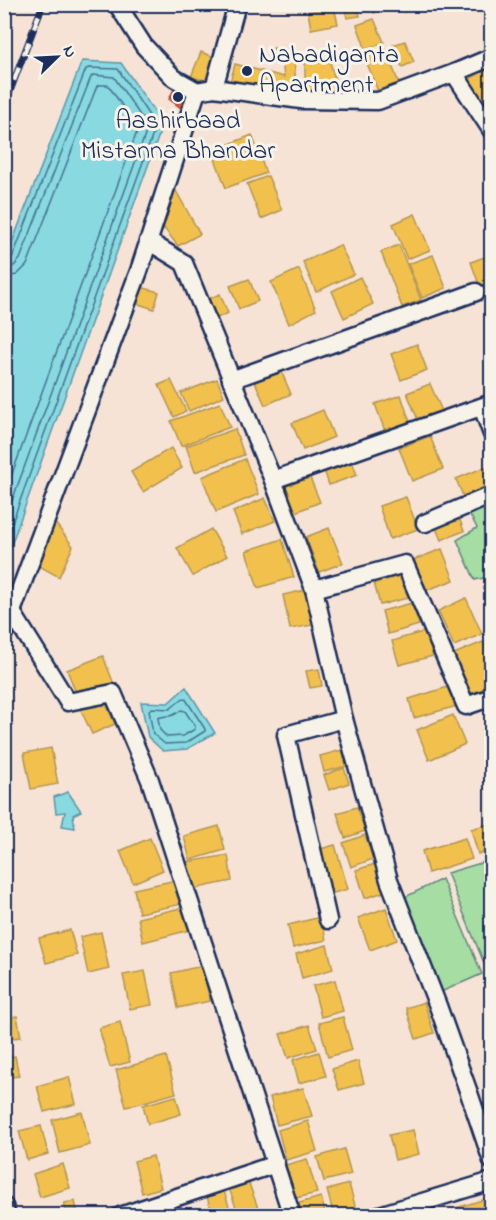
<svg xmlns="http://www.w3.org/2000/svg" width="496" height="1220" viewBox="0 0 496 1220" font-family="'Indie Flower',sans-serif">
  <style>
    .green { fill: #a5dda2; stroke: #608680; stroke-width: 1.5 }
    .water { fill: #88d9e0; stroke: #5c95ac; stroke-width: 1.5 }
    .homes { fill: #f2c14e; stroke: #b29553; stroke-width: 1.5 }
    .shops { fill: #e4572e; stroke: #a84b3c; stroke-width: 1.5 }
    .lines { fill: none; stroke-linecap: round; stroke-linejoin: round }
    .shore { stroke: #477392; stroke-width: 1.5 }
    .street-casing { stroke: #1b2f5e; stroke-width: 21 }
    .street { stroke: #f7f3e8; stroke-width: 16 }
    .rail-casing { stroke: #1b2f5e; stroke-width: 7 }
    .rail { stroke: #f7f3e8; stroke-width: 4.5; stroke-dasharray: 14; stroke-linecap: butt }
    .poi-dot { fill: #1b2f5e; stroke: #f7f3e8; stroke-width: 2 }
    .labels { text-anchor: middle; dominant-baseline: central; stroke-width: 6; stroke-linejoin: round; paint-order: stroke }
    .poi-label { font-size: 26px; fill: #1b2f5e; stroke: #f7f3e8; text-anchor: start }
  </style>
  <rect width="100%" height="100%" fill="#f6e3d5"/>
  <filter id="ink" filterUnits="userSpaceOnUse"><feTurbulence type="fractalNoise" baseFrequency=".0167" numOctaves="2"/><feDisplacementMap in="SourceGraphic" scale="12" xChannelSelector="R" yChannelSelector="G"/><feConvolveMatrix kernelMatrix="1 2 1 2 8 2 1 2 1" color-interpolation-filters="sRGB"/></filter>
  <g filter="url(#ink)">
    <!-- green -->
    <g class="green">
      <path d="M491 498V576L475 580 457 540 477 528 467 509Z"/>
      <path d="M491 860H492L491 980 447 873Z"/>
      <path d="M442 879 482 974 441 992 405 897Z"/>
    </g>
    <!-- water -->
    <g class="water">
      <path d="M82 61 121 63 163 124 5 562V261Z"/>
      <path d="M186 687 215 733 187 749 163 751 148 737 141 702 168 703Z"/>
      <path d="M68 792 81 811 73 815 75 828 62 826 65 812 56 813 54 797Z"/>
    </g>
    <!-- homes -->
    <g class="homes">
      <path d="M344 4H357L360 16 347 18Z"/>
      <path d="M370 4H393L374 13Z"/>
      <path d="M400 4H423L404 12Z"/>
      <path d="M334 7 338 24 311 29 308 12Z"/>
      <path d="M374 19 384 42 366 50 357 25Z"/>
      <path d="M405 41 414 62 402 67 393 45Z"/>
      <path d="M273 48 294 50 296 95 229 86 235 64 284 77 282 61 270 60Z"/>
      <path d="M386 50 400 86 379 94 365 58Z"/>
      <path d="M201 52 219 59 214 82 191 77Z"/>
      <path d="M305 62H330L341 99 305 94Z"/>
      <path d="M492 66V96L482 102 468 80Z"/>
      <path d="M252 135 266 173 226 188 212 151Z"/>
      <path d="M268 176 282 210 261 219 247 184Z"/>
      <path d="M175 189 200 234 178 246 159 222Z"/>
      <path d="M415 214 430 250 407 259 393 224Z"/>
      <path d="M340 245 354 274 316 292 303 262Z"/>
      <path d="M399 245 421 300 402 307 381 252Z"/>
      <path d="M492 254V296L484 299 471 262Z"/>
      <path d="M433 255 446 288 422 298 408 264Z"/>
      <path d="M299 269 316 310 289 324 271 282Z"/>
      <path d="M360 277 373 304 344 318 332 291Z"/>
      <path d="M249 279 258 301 239 309 230 286Z"/>
      <path d="M137 286 159 292 154 309 132 302Z"/>
      <path d="M220 294 228 313 210 321 201 302Z"/>
      <path d="M417 344 427 370 401 380 391 354Z"/>
      <path d="M279 366 291 394 265 405 253 377Z"/>
      <path d="M217 379 224 396 189 411 181 393Z"/>
      <path d="M171 380 186 411 174 417 159 385Z"/>
      <path d="M430 384 442 411 418 420 407 393Z"/>
      <path d="M401 395 410 422 385 431 375 404Z"/>
      <path d="M220 403 230 427 181 446 171 421Z"/>
      <path d="M323 410 334 437 303 450 292 423Z"/>
      <path d="M235 429 244 455 195 472 186 446Z"/>
      <path d="M430 436 443 469 412 481 399 448Z"/>
      <path d="M171 448 182 468 143 492 131 472Z"/>
      <path d="M351 458 357 475 329 485 323 467Z"/>
      <path d="M245 459 259 494 216 512 202 477Z"/>
      <path d="M485 467 492 485 463 496 456 479Z"/>
      <path d="M309 475 320 502 291 514 280 487Z"/>
      <path d="M406 497 418 529 390 539 379 506Z"/>
      <path d="M265 498 275 521 242 534 233 512Z"/>
      <path d="M457 512 464 531 441 540 433 521Z"/>
      <path d="M55 523 73 546 59 577 34 563Z"/>
      <path d="M329 528 343 563 319 572 306 537Z"/>
      <path d="M211 529 227 556 193 576 177 548Z"/>
      <path d="M282 539 294 577 258 588 246 551Z"/>
      <path d="M442 549 454 580 424 591 413 560Z"/>
      <path d="M404 575 411 597 380 605 374 583Z"/>
      <path d="M306 590 313 625 290 629 283 595Z"/>
      <path d="M466 598 482 634 454 646 438 611Z"/>
      <path d="M412 603 419 625 388 634 382 611Z"/>
      <path d="M426 631 433 656 399 665 392 641Z"/>
      <path d="M483 642 492 663V685L471 694 454 654Z"/>
      <path d="M103 656 114 684 78 698 67 670Z"/>
      <path d="M319 669 322 686 310 688 306 671Z"/>
      <path d="M451 686 457 706 414 718 409 699Z"/>
      <path d="M103 698 115 724 92 734 79 706Z"/>
      <path d="M453 715 465 744 429 760 417 730Z"/>
      <path d="M51 748 58 784 31 789 24 753Z"/>
      <path d="M342 750 347 766 324 772 320 756Z"/>
      <path d="M344 768 349 783 329 790 324 775Z"/>
      <path d="M357 807 365 831 345 838 337 813Z"/>
      <path d="M492 823V850L478 854 471 829Z"/>
      <path d="M219 826 225 850 190 860 184 836Z"/>
      <path d="M365 835 373 859 351 867 343 843Z"/>
      <path d="M150 838 163 870 133 883 120 851Z"/>
      <path d="M465 838 472 859 428 873 422 851Z"/>
      <path d="M335 845 348 889 326 895 313 851Z"/>
      <path d="M228 855 232 881 192 889 187 862Z"/>
      <path d="M375 864 384 892 365 898 356 870Z"/>
      <path d="M177 880 182 904 139 913 134 889Z"/>
      <path d="M185 907 190 930 143 942 138 918Z"/>
      <path d="M386 908 397 940 370 950 358 918Z"/>
      <path d="M321 917 326 940 293 948 288 925Z"/>
      <path d="M70 930 77 955 46 963 39 938Z"/>
      <path d="M101 932 109 969 88 974 80 937Z"/>
      <path d="M327 945 333 969 302 978 296 954Z"/>
      <path d="M202 966 210 1001 178 1008 171 973Z"/>
      <path d="M4 971 9 990 4 991Z"/>
      <path d="M145 971 152 1005 130 1009 123 975Z"/>
      <path d="M335 980 343 1011 321 1017 313 986Z"/>
      <path d="M7 993 10 1012 4 1013V994Z"/>
      <path d="M424 1002 434 1033 416 1039 406 1008Z"/>
      <path d="M17 1016 21 1037 4 1039V1018Z"/>
      <path d="M343 1017 352 1050 328 1057 319 1023Z"/>
      <path d="M120 1022 130 1062 110 1067 99 1028Z"/>
      <path d="M309 1025 317 1049 288 1058 280 1034Z"/>
      <path d="M319 1052 326 1076 299 1083 293 1060Z"/>
      <path d="M15 1056 19 1076 4 1078V1058Z"/>
      <path d="M166 1056 176 1093 126 1107 116 1070Z"/>
      <path d="M358 1061 364 1083 339 1090 332 1069Z"/>
      <path d="M69 1077 76 1104 44 1112 37 1086Z"/>
      <path d="M303 1088 312 1116 277 1125 270 1097Z"/>
      <path d="M176 1096 181 1114 148 1124 143 1105Z"/>
      <path d="M492 1101V1122L488 1124 481 1105Z"/>
      <path d="M82 1112 90 1145 60 1153 52 1120Z"/>
      <path d="M308 1121 317 1151 286 1160 278 1130Z"/>
      <path d="M41 1126 48 1154 27 1160 19 1131Z"/>
      <path d="M413 1130 419 1154 395 1160 389 1135Z"/>
      <path d="M344 1149 351 1174 324 1181 317 1157Z"/>
      <path d="M153 1156 161 1188 142 1193 134 1161Z"/>
      <path d="M307 1159 317 1193 296 1198 286 1165Z"/>
      <path d="M63 1164 70 1188 40 1197 33 1174Z"/>
      <path d="M248 1181 261 1216H239L229 1188Z"/>
      <path d="M349 1184 358 1216H334L327 1190Z"/>
      <path d="M224 1191 232 1216H213L207 1197Z"/>
      <path d="M321 1197 326 1216H302L299 1203Z"/>
      <path d="M492 1197V1216H458L456 1208Z"/>
      <path d="M75 1201 78 1216H67L64 1203Z"/>
    </g>
    <!-- shops -->
    <path class="shops" d="M175 87 186 94 181 108 169 99Z"/>
    <g class="lines">
      <!-- shore -->
      <g class="shore">
        <path d="M4 260H9L13 256 86 69 89 68 118 69 156 126 4 545"/>
        <path d="M4 268 14 266 20 259 91 77 93 75 114 77 148 127 4 523"/>
        <path d="M4 277 17 275 27 265 97 86 99 85H108L138 129 4 496"/>
        <path d="M185 698 205 729V731L186 743 165 744 153 734 149 710 152 708 170 709 182 699Z"/>
        <path d="M181 710 185 711 195 726V729L183 736 167 737 160 730 158 718C167 714 171 719 181 710Z"/>
      </g>
      <!-- street casing -->
      <g class="street-casing">
        <g id="street">
          <path d="M454 73 492 57"/>
          <path d="M214 88 237 4"/>
          <path d="M197 91 214 88 301 100 378 101 454 73 492 131"/>
          <path d="M148 241 184 263 273 480 314 589 344 719 389 880 438 1006 469 1093 492 1161"/>
          <path d="M231 380 476 292"/>
          <path d="M482 407 492 434"/>
          <path d="M273 480 492 403"/>
          <path d="M425 523 492 495"/>
          <path d="M314 589 405 564 466 706 492 697"/>
          <path d="M12 612 68 702 113 693 150 780 292 1216"/>
          <path d="M4 633 139 271 197 91 174 78 144 46 117 4"/>
          <path d="M328 920 286 735 344 719"/>
          <path d="M4 1206 7 1216"/>
          <path d="M120 1216 276 1164"/>
          <path d="M376 1216 492 1181"/>
        </g>
      </g>
      <!-- street -->
      <use href="#street" class="street"/>
      <!-- rail casing -->
      <g class="rail-casing">
        <g id="rail">
          <path d="M4 11 7 4"/>
          <path d="M4 107 43 4"/>
        </g>
      </g>
      <!-- rail -->
      <use href="#rail" class="rail"/>
    </g>
  </g>
  <!-- markers -->
  <g class="poi-dot">
    <circle cx="247" cy="71" r="6"/>
    <circle cx="178" cy="97" r="6"/>
  </g>
  <g class="labels">
    <!-- poi labels -->
    <g class="poi-label">
      <text x="259" y="56">Nabadiganta<tspan x="259" dy="30">Apartment</tspan></text>
      <text x="178" y="122" text-anchor="middle">Aashirbaad<tspan x="178" dy="30">Mistanna Bhandar</tspan></text>
    </g>
  </g>
  <!-- margin -->
  <rect width="496" height="1220" fill="none" stroke="#f7f3e8" stroke-width="24"/>
  <rect x="12" y="12" width="472" height="1196" fill="none" stroke="#1b2f5e" stroke-width="2" filter="url(#ink)"/>
  <!-- north arrow -->
  <g transform="translate(57 57) rotate(66)" stroke="#f7f3e8" stroke-width="4.5" paint-order="stroke">
  <path d="M0-4.5L10 22L0 15L-10 22Z" fill="#1b2f5e"/>
  <text y="-9" font-size="16" font-weight="bold" text-anchor="middle" fill="#1b2f5e">N</text>
  </g>
</svg>
